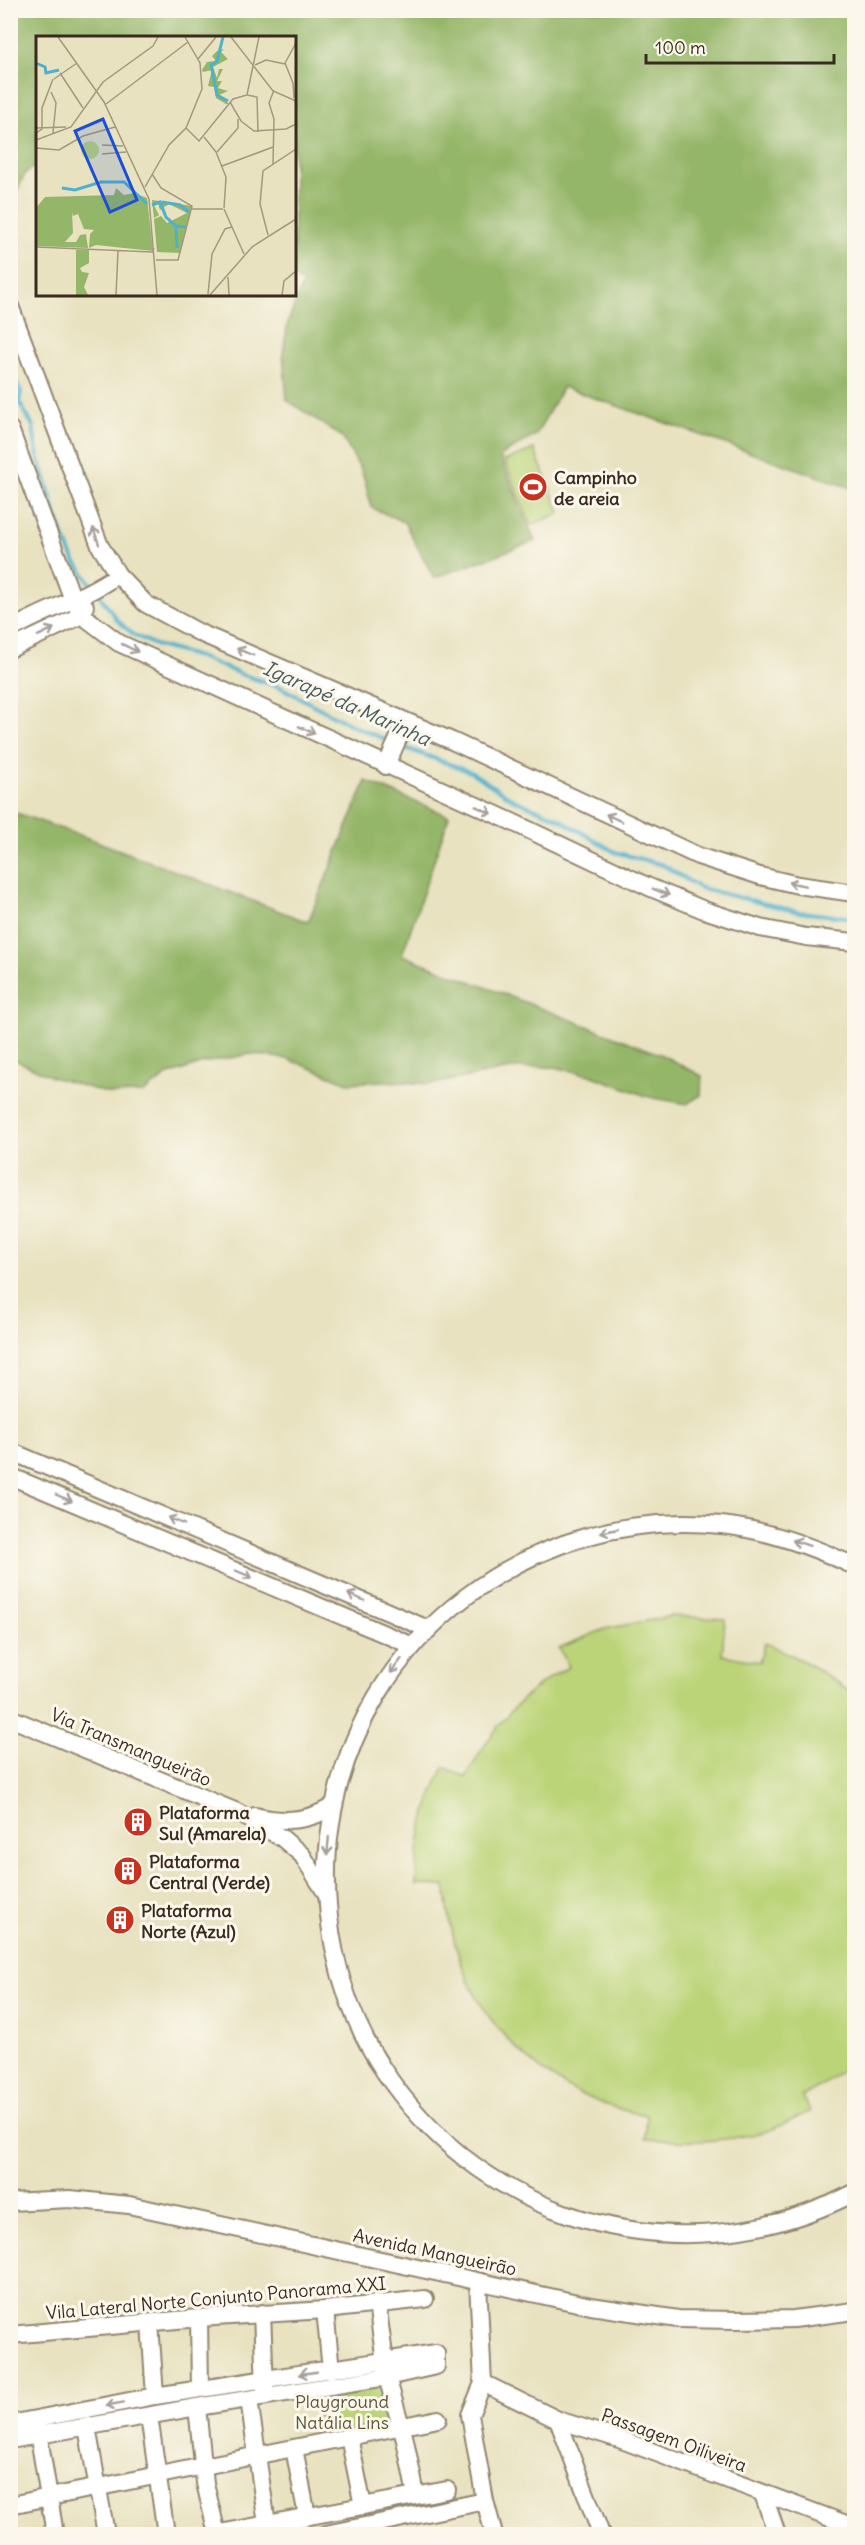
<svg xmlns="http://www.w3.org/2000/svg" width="865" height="2545" viewBox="0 0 865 2545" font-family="Delius,sans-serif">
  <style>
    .green { fill: #bbd478; stroke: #7b7f4b; stroke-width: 1.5 }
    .forest { fill: #94b668; stroke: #687043; stroke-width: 1.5 }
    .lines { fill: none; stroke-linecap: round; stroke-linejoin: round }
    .stream { stroke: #4eb0cd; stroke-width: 4 }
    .minor-casing { stroke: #92866f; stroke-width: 20 }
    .minor { stroke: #fff; stroke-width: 16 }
    .oneway { stroke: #a79f9a }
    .labels { text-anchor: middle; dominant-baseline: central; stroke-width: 6; stroke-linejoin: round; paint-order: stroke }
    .poi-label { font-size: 18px; font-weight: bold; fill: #3b2a1e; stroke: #fbf7ec; text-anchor: start }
    .street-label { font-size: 18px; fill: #3b2a1e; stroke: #fbf7ec }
    .park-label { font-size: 18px; fill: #5b5434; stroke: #fbf7ec }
    .water-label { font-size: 20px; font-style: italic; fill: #42595b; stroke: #fbf7ec }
    .inset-river { fill: none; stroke: #4eb0cd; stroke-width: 3 }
    .inset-road { fill: none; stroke: #a3987f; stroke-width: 1.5 }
    .view { fill: #1d4ed8; fill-opacity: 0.15; stroke: #1d4ed8; stroke-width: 3 }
    .inset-edge { fill: none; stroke: #3b2a1e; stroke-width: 3 }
  </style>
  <rect width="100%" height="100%" fill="#fbf7ec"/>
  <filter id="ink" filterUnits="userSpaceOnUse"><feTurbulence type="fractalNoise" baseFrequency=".0167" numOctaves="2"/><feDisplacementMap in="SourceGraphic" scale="12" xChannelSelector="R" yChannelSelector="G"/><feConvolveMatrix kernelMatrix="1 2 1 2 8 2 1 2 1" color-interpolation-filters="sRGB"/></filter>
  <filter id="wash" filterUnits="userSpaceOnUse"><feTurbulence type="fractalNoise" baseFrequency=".008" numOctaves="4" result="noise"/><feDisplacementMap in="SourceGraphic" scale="24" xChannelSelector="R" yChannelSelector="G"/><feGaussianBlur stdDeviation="1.35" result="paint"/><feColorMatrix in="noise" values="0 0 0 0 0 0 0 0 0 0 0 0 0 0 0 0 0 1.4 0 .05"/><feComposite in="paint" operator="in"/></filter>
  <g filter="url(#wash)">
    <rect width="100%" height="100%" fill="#e8e2c0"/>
    <!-- green -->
    <g class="green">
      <path d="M534 449 560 513 531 525 505 461Z"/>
      <path d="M671 1616 725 1619 722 1655 759 1662 765 1643C799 1657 827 1673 854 1696V2061L821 2086 802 2096 810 2111C796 2118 782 2126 767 2131 728 2142 686 2143 645 2139L647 2115C571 2104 500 2050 468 1980 454 1950 449 1918 445 1886L416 1885C416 1842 425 1805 444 1767L466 1777C491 1731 521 1690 569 1667L559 1648 605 1629Z"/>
      <path d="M387 2377 401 2427 322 2442 310 2390Z"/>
    </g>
    <!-- forest -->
    <g class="forest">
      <path d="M11 10 854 11V489L563 387 536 435 500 456 535 541 434 578 404 522 372 508 362 472 342 437 287 400 283 353 288 322 303 283 294 277V38H38L37 165 26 172 11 203Z"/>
      <path d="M366 781 449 816 402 955 660 1054 702 1076 701 1095 687 1104 649 1097 590 1075 554 1067 516 1068 432 1084 382 1081 348 1083 288 1059 251 1054 203 1063 166 1076 144 1093 110 1094 52 1077 11 1058V811L96 841 308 922Z"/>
    </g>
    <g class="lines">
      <!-- stream -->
      <g class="stream">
        <path d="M10 370 21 392 19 402 33 426 37 453 62 533 74 560 92 585"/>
        <path d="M98 593 118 621 134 635 155 645 199 657 243 675 280 687 349 724 391 742"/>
        <path d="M400 746 471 772 514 800 554 816 615 852 663 865 700 888 799 912 854 918"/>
      </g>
    </g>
  </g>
  <g filter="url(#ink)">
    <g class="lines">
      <!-- minor casing -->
      <g class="minor-casing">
        <g id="minor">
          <path d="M10 306 100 546 118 575 146 604 200 633 452 741 698 856 760 876 798 885 854 893"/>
          <path d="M10 429 73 600 82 615 119 643 508 820 649 887 704 910 760 928 806 937 854 942"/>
          <path d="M10 630C42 611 77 601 108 581"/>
          <path d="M10 649 82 615 85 606"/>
          <path d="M386 766 402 730"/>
          <path d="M10 1451 428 1629"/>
          <path d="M10 1476 413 1646"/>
          <path d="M854 1566C812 1546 768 1530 721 1525 533 1506 360 1635 331 1823 318 1908 336 1998 384 2071 428 2137 492 2188 567 2214 662 2247 765 2239 854 2193"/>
          <path d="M10 1718 237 1812 282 1838 302 1855 326 1893"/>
          <path d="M255 1816C283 1823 310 1822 334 1805"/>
          <path d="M10 2202 70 2199 129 2205 591 2306 678 2319 735 2320 794 2319 854 2311"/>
          <path d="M478 2282 483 2383 470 2415 485 2501 494 2534"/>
          <path d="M377 2303 387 2377 405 2440 416 2495"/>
          <path d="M325 2310 331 2370"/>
          <path d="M262 2313 265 2388"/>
          <path d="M199 2318 200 2389"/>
          <path d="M150 2323 155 2396"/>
          <path d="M10 2335 199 2318 325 2310 425 2299"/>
          <path d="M483 2383 558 2420 619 2439 854 2527"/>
          <path d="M249 2399 267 2524"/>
          <path d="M197 2407 205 2483 217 2534"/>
          <path d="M149 2416 166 2534"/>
          <path d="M558 2420 601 2534"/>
          <path d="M10 2424 155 2396 436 2353V2366L387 2377 197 2407 10 2440"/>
          <path d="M37 2425 55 2534"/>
          <path d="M87 2427 106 2534"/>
          <path d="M349 2437 363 2506"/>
          <path d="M294 2448 307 2516"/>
          <path d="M763 2494 777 2534"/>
          <path d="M10 2505 438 2419"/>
          <path d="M215 2534 447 2490"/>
          <path d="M326 2534 485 2501"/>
        </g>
      </g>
      <!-- minor -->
      <use href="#minor" class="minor"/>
    </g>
    <!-- one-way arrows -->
    <defs><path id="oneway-shaft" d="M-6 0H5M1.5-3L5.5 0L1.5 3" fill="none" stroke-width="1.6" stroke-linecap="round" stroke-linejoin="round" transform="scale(1.5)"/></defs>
    <g class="oneway">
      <use href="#oneway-shaft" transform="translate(96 536) rotate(-110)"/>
      <use href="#oneway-shaft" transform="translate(46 632) rotate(-25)"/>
      <use href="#oneway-shaft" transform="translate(130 648) rotate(26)"/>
      <use href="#oneway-shaft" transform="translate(245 652) rotate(-157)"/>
      <use href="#oneway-shaft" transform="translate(307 730) rotate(24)"/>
      <use href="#oneway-shaft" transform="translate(484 810) rotate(24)"/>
      <use href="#oneway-shaft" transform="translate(614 818) rotate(-154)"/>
      <use href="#oneway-shaft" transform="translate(797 884) rotate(-169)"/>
      <use href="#oneway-shaft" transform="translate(661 892) rotate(22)"/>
      <use href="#oneway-shaft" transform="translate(64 1498) rotate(23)"/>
      <use href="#oneway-shaft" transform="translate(176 1521) rotate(-157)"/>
      <use href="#oneway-shaft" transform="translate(609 1531) rotate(167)"/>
      <use href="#oneway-shaft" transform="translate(801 1543) rotate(-162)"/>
      <use href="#oneway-shaft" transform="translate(244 1574) rotate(23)"/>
      <use href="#oneway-shaft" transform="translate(356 1597) rotate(-157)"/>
      <use href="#oneway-shaft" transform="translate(396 1666) rotate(128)"/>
      <use href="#oneway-shaft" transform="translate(328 1846) rotate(95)"/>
      <use href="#oneway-shaft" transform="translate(308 2373) rotate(172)"/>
      <use href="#oneway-shaft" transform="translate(115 2404) rotate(170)"/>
    </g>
  </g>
  <!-- icons -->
  <defs>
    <g id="stadium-disc" transform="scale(1.5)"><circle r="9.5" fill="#c8321e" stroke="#fbf7ec"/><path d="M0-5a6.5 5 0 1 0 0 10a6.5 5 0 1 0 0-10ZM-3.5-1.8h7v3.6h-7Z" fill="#fff"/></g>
    <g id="building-disc" transform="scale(1.5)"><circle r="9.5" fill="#c8321e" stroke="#fbf7ec"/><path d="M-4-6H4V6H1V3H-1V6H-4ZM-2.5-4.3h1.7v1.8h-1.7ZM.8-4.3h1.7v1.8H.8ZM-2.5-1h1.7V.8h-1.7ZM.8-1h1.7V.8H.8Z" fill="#fff"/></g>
  </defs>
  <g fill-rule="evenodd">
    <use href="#stadium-disc" x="533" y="487"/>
    <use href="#building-disc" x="138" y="1822"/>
    <use href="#building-disc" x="128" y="1871"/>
    <use href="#building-disc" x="120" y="1920"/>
  </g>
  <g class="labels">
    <!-- poi labels -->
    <g class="poi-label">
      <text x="554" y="477">Campinho<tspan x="554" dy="21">de areia</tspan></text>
      <text x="159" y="1812">Plataforma<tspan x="159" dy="21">Sul (Amarela)</tspan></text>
      <text x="149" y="1861">Plataforma<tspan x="149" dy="21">Central (Verde)</tspan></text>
      <text x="141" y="1910">Plataforma<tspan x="141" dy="21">Norte (Azul)</tspan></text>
    </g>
    <!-- street labels -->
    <g class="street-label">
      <text transform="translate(131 1747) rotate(23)">Via Transmangueirão</text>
      <text transform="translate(435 2252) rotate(12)">Avenida Mangueirão</text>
      <text transform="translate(216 2298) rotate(-5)">Vila Lateral Norte Conjunto Panorama XXI</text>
      <text transform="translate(674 2440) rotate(20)">Passagem Oiliveira</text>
    </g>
    <!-- park labels -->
    <g class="park-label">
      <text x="342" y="2401">Playground<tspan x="342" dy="21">Natália Lins</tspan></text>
    </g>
    <!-- water labels -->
    <g class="water-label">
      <text transform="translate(347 703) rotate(24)">Igarapé da Marinha</text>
    </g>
  </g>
  <!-- overview -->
  <g transform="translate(36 36)">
    <rect width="260" height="260" fill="#e8e2c0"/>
    <path d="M45 114a9 9 0 1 1 18 0a9 9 0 1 1-18 0Z" fill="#bbd478"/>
    <path d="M188 13 185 16 192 23 177 31 181 42 183 33H187L181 45H186L182 52 192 55 183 59 193 68H190L180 62 178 51 172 50 176 34 167 36 166 34 171 26 180 25 176 20 181 15ZM80 152 88 159 98 157 111 162 117 215 60 209 53 212 54 198 58 194 48 193 42 178 37 180 36 176 37 197 29 206H40L44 199 50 198 52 212 0 210V172L9 161 78 159ZM116 164 156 170 144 217 121 216 118 183 125 180 131 187 151 177 133 168 124 174 122 168 118 169 123 179 118 182ZM40 214H53V227L44 232 46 236 53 237 48 251 52 259H40Z" fill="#94b668"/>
    <path class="inset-river" d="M187 1 181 25 175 29 181 59 192 65M0 27 9 31 10 37 23 34M26 152 39 154 65 146H88L111 168M126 166 144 169 153 176M116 169 124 166 130 181 140 190 150 191M140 191 141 212"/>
    <path class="inset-road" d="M22 1 68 66 113 163 121 259M195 1 237 55 260 65M162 23 180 1M219 29 230 24 249 28M24 37 47 72M18 43 41 27M15 56 20 67 17 97M211 59 221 61 222 96M258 62 257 47 249 27 260 7M194 66 205 85 218 95 250 93 260 88M70 68 152 6M0 92 30 91M150 92 163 105 197 63 211 59 223 1M0 97 6 93V72L17 43M168 101 180 116M0 104 35 91 67 46 117 10 122 1M66 109 87 110M0 112 23 114 47 100 79 91M180 116 190 141 188 172M181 116 202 92V83M66 118 90 116M237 128 238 83 233 67 238 54M186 130 237 111M116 138 125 152 156 170 142 224H120M109 151 133 109 150 92 166 53 164 27 149 1M155 173H187M188 173 208 218M232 199 224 168 227 135 260 113M0 211 116 216 118 212M192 241 193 259M172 258 176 218 189 193 196 191M80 259 82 215M174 259 216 211 260 183M246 259 248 245 260 235"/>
    <path class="view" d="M67 83 101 164 74 176 39 95Z"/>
    <rect width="260" height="260" class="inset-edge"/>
  </g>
  <!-- margin -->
  <rect width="865" height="2545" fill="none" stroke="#fbf7ec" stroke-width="36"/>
  <!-- scale -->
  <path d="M646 54v9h188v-9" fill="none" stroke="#3b2a1e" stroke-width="3"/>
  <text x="655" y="54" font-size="18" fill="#3b2a1e" stroke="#fbf7ec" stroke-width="4.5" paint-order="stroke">100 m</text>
</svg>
